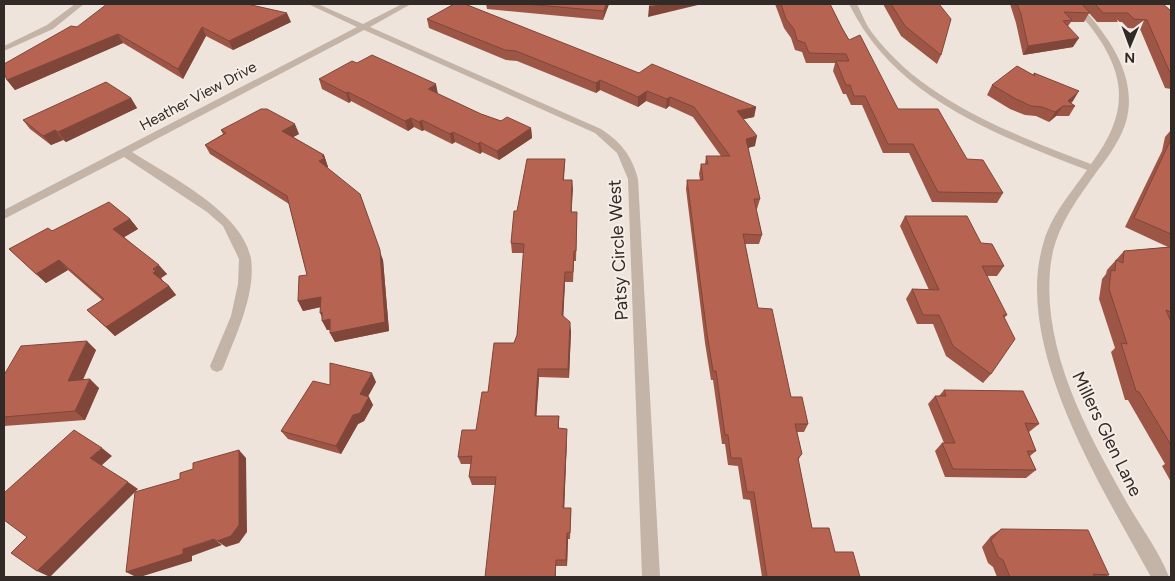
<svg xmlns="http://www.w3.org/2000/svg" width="1175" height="581" viewBox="0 0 1175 581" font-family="Figtree,sans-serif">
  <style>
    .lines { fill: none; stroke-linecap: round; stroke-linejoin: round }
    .minor { fill: #c4b4a8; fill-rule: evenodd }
    .wall { fill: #9d5646 }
    .shaded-wall { fill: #7f4639 }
    .building { fill: #b66451; stroke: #7f4639 }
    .labels { text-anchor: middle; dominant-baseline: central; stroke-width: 4; stroke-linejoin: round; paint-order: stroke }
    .far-street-label { font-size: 15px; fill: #322a27; stroke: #f6eee6 }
    .street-label { font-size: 18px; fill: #322a27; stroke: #f6eee6 }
  </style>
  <rect width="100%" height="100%" fill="#eee4db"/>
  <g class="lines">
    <!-- minor -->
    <g class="minor">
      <path d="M75 4H84L53 29 4 51V46L47 25Z"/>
      <path d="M308 4H318L363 24 402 4H411L370 27 601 129C621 142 632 156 638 179L660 577H642L628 179 617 153 595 133 364 30 132 152C169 176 243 212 251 259 256 293 236 335 224 366L222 370 217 372 212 370 210 366 231 316 238 284 239 259 223 226 207 212 124 157 4 219V210L357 27Z"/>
      <path d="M849 4H857C862 14 866 25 873 34 926 103 1013 134 1091 164 1127 116 1129 79 1093 30 1087 21 1077 13 1071 4H1079C1107 34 1137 74 1127 118 1123 136 1109 156 1098 170 1076 201 1053 230 1050 271 1043 355 1090 437 1130 508 1143 530 1160 553 1169 577H1151C1103 489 1011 345 1044 241 1052 214 1071 193 1087 170 995 134 895 98 849 4Z"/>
    </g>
  </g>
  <!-- wall -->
  <g class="wall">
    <path d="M486 4H609L603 20 487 9Z"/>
    <path d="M775 4H830L842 28 849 40 898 109 967 159 1003 193 997 203 932 202 909 153H883L862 105H851L846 94H843L833 71 835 63H806L802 52 795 50 791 38 784 28Z"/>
    <path d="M883 4H939L941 55 937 64 901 36Z"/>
    <path d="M1010 4H1163L1171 11V89L1165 88 1140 29 1128 28 1122 22H1097L1089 13 1084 22H1071L1068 26 1073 47 1023 55 1016 23Z"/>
    <path d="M427 19 639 73 756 107 754 117 743 119 755 146 748 148 760 199 757 209H756L762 235 759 244H745L758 308 791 397 808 424 804 432H797L802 454 798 460 812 528 860 577H762L750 500 743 499 738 466 728 465 725 444H722L713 380H711L705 343 686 189 687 180H700L699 174 701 164H705L706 156H721L693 117 669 106 666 109 646 101 638 107 600 90 596 93 517 61 506 60 429 28Z"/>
    <path d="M291 22 233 50 206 36 183 79 123 43 15 90 7 80 77 27Z"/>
    <path d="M1034 73 1073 101 1071 103 1075 106 1069 116H1056L1049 122 1036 116 1025 115 1010 109 987 95 992 85 1033 75Z"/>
    <path d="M319 79 438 94 481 114 501 121 531 128 532 138 499 160 482 152 480 154 455 142 452 144 424 130 422 131 414 127 408 131 351 101 349 103 322 89Z"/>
    <path d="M131 98 137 108 66 142 63 140 51 145 30 129 23 120Z"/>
    <path d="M221 130 299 134 293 137 324 155 328 167 327 168 383 260 389 331 335 342 330 333V330H327L322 318 320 307 303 311 298 301 307 275 289 204 210 154 205 145 223 134Z"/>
    <path d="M1171 130V482L1162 466 1165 464 1128 400H1125L1111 352 1115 348 1099 299 1102 279 1106 274 1107 270 1124 251 1168 247 1125 227 1162 151 1165 137Z"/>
    <path d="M565 159 564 180H572L571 212 577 222 576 261H574L573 282H565L563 316 571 331 569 378 539 377 536 416H559V428L567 437 564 508H571V515L570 539H568L567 566H556L495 485H472L469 477 471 464H461L458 457 476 430 488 392 514 343 517 335 524 253H512L511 243 517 211Z"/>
    <path d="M905 216 981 243 1004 266 997 276H986L1007 315 1004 318 991 374 983 383 946 356 933 324H917L906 299 912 289 929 290 900 226Z"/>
    <path d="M130 219 138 229 124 237 167 274 161 278 163 281 169 286 176 295 115 336 87 310 102 300 68 270 46 283 9 249 52 231Z"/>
    <path d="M96 350 83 380 99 388 85 420 4 426V375Z"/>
    <path d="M376 382 368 396 373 405 364 421 358 424 341 454 288 439 281 431 330 385Z"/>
    <path d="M944 390 1039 424 1029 432 1036 451 1030 456 1036 470 1026 478 945 477 935 451 942 443H944L928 404 935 396H939Z"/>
    <path d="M1001 529 1109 575 1104 577H997L993 567 988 563 982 547 991 536Z"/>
  </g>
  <!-- shaded-wall -->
  <g class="shaded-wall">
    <path d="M606 4H609L603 20 604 11Z"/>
    <path d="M665 4H702L648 17 649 7Z"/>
    <path d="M287 13 291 22 233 50 229 41Z"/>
    <path d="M202 27 206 36 183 79 178 69Z"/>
    <path d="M118 34 123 43 15 90 7 80Z"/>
    <path d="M1079 38 1073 47 1023 55 1028 46Z"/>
    <path d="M600 80V90L596 93V83Z"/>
    <path d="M436 84 438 94 428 89Z"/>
    <path d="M647 91 646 101 638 107V97Z"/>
    <path d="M1079 91 1073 101 1067 106 1068 101Z"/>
    <path d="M348 92 351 101 349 103 346 93Z"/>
    <path d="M670 97 669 106 666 109 667 99Z"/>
    <path d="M131 98 137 108 66 142 58 132Z"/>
    <path d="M1063 106 1056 116 1049 122 1055 112Z"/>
    <path d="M756 107 754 117 735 121 737 111Z"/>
    <path d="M411 118 414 127 408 131 405 121Z"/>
    <path d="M422 120 424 130 422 131 419 122Z"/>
    <path d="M295 124 299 134 286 141 282 131Z"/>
    <path d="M531 128 532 138 499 160 497 151Z"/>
    <path d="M55 130 63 140 51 145 43 136Z"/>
    <path d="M453 132 455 142 452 144 450 134Z"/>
    <path d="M757 136 755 146 743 149 746 139Z"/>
    <path d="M480 142 482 152 480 154 478 144Z"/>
    <path d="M324 155 328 167 323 171 319 161Z"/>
    <path d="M572 180 573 189 571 222V212Z"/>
    <path d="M360 194 383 260 389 331 335 342 330 333Z"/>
    <path d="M130 219 138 229 121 239 113 229Z"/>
    <path d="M59 260 68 270 46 283 36 274Z"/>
    <path d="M159 265 167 274 161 278 163 281 160 283 153 273V269Z"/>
    <path d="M565 272V282L563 324 562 315Z"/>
    <path d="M169 286 176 295 115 336 106 327Z"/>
    <path d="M321 297 326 306 303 311 298 301Z"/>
    <path d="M322 312 330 319 335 329 327 330 322 321H324L320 313Z"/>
    <path d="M570 322 571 331 569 378 568 369Z"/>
    <path d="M87 341 96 350 78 390 68 381Z"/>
    <path d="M538 369 539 377 536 424 535 416Z"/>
    <path d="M372 373 376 382 365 402 360 394Z"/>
    <path d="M90 379 99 388 85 420 75 411Z"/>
    <path d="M369 397 373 405 364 421 358 424 341 454 336 446 353 415Z"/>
    <path d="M567 429V437L564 515 563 508Z"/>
    <path d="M102 448 112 456 101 466 90 458Z"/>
    <path d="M239 450 246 458 247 532 239 543 226 547 217 541Z"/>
    <path d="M128 482 138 489 50 577 37 571Z"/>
    <path d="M567 533 568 539 567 566 566 560Z"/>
    <path d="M214 539 222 545 192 556V561L140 577H136L126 572 183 549Z"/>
    <path d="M556 560V577H555Z"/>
  </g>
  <!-- building -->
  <g class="building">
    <path d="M107 4H247L287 13 229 41 202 27 178 69 118 34 7 80 4 73V64L71 26 77 27Z"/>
    <path d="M454 4H465L639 73 652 64 756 107 737 111 757 136 746 139 760 199H754L762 235 743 234 758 308 772 309 791 397H802L808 424H795L802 454 798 458 812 528H829L835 552H853L860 577H767L754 492H747L741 458H731L728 435H725L716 371H713L707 334 687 180H703L701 164H708L706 156H730L694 107 670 97 667 99 647 91 638 97 600 80 596 83 516 51 505 50 427 19Z"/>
    <path d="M525 4H606L604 11Z"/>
    <path d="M651 4H665L649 7Z"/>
    <path d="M781 4H830L842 28 849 40 860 35 898 109H938L967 159 983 160 1003 193 938 192 913 144H888L865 96H854L850 85H846L836 61H849L846 54 809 53 805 43 797 40 794 29 786 19Z"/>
    <path d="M891 4H939L951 19 941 55 905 26Z"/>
    <path d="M1017 4H1082L1090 13 1064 12 1072 20 1063 21 1079 38 1028 46 1021 14Z"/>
    <path d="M1095 4H1163L1171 11V75L1147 20 1134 19 1128 13H1103Z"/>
    <path d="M372 55 436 84 428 89 481 114 501 121 507 117 531 128 497 151 480 142 478 144 453 132 450 134 422 120 419 122 411 118 405 121 348 92 346 93 319 79 352 61 357 63Z"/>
    <path d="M1017 66 1035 76 1034 73 1079 91 1068 101 1075 106H1063L1055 112 1042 107 1031 106 1016 99 992 85Z"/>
    <path d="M106 82 131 98 58 132 55 130 43 136 23 120Z"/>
    <path d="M261 109H267L295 124 282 131 324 155 322 156 325 158 319 161 360 194 380 250 385 322 330 333V319L322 321V312L320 313 321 297 298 301 299 276 307 275 287 196 205 145 226 133 221 130Z"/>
    <path d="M1171 139V234L1134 218Z"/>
    <path d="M527 159H565L563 180H572L571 212H577L576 251H574L573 272H565L562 315 570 322 568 369H538L535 416H559L558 428 567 429 563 508H571L570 533H567L566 560H556L555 577H485L496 477H469L472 456 458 457 462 430H476L482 392H488L494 343H514L517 335 524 244 511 243 514 211H517Z"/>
    <path d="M109 202 130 219 113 229 159 265 153 269 156 271 153 273 169 286 106 327 87 310 104 299 59 260 36 274 9 249 48 228 52 231Z"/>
    <path d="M905 216H967L981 243 992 244 1004 266H982L1007 315H1003L1015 339 991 374 953 346 939 315H923L912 289 939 290Z"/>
    <path d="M1171 247V312L1166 310 1171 322V445L1139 392 1136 391 1121 343 1127 344 1109 289 1111 270 1115 271 1116 260 1123 263 1124 251Z"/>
    <path d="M87 341 68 381 90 379 75 411 4 417V375L21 346Z"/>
    <path d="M330 363 372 373 360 394 369 397 360 413 353 415 336 446 281 431 313 381 330 385Z"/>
    <path d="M944 390 1023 391 1039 424 1025 423 1036 451H1027L1036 470 953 469 942 443H955L935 396H946Z"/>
    <path d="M74 430 102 448 90 458 128 482 37 571 11 553 27 537 4 520V493Z"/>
    <path d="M239 450V525L231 536 217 541 214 539 183 549V554L126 572 135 492 180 479V473L193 469V463Z"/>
    <path d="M1001 529 1088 530 1109 575 1093 574 1095 577H1010L1003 560 998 557 991 540Z"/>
  </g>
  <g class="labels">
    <!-- far-street labels -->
    <g class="far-street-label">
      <text transform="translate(198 96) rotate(-28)">Heather View Drive</text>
    </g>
    <!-- street labels -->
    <g class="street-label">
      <text transform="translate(618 250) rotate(-93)">Patsy Circle West</text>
      <text transform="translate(1107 434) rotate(64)">Millers Glen Lane</text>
    </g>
  </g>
  <!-- border -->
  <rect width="1175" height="581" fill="none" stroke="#322a27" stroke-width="10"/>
  <!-- north arrow -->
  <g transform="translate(1130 45) rotate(181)" stroke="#f6eee6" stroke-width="4" paint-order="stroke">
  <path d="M0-4L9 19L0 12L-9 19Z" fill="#322a27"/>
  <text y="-8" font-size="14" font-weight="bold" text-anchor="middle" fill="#322a27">N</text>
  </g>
</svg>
